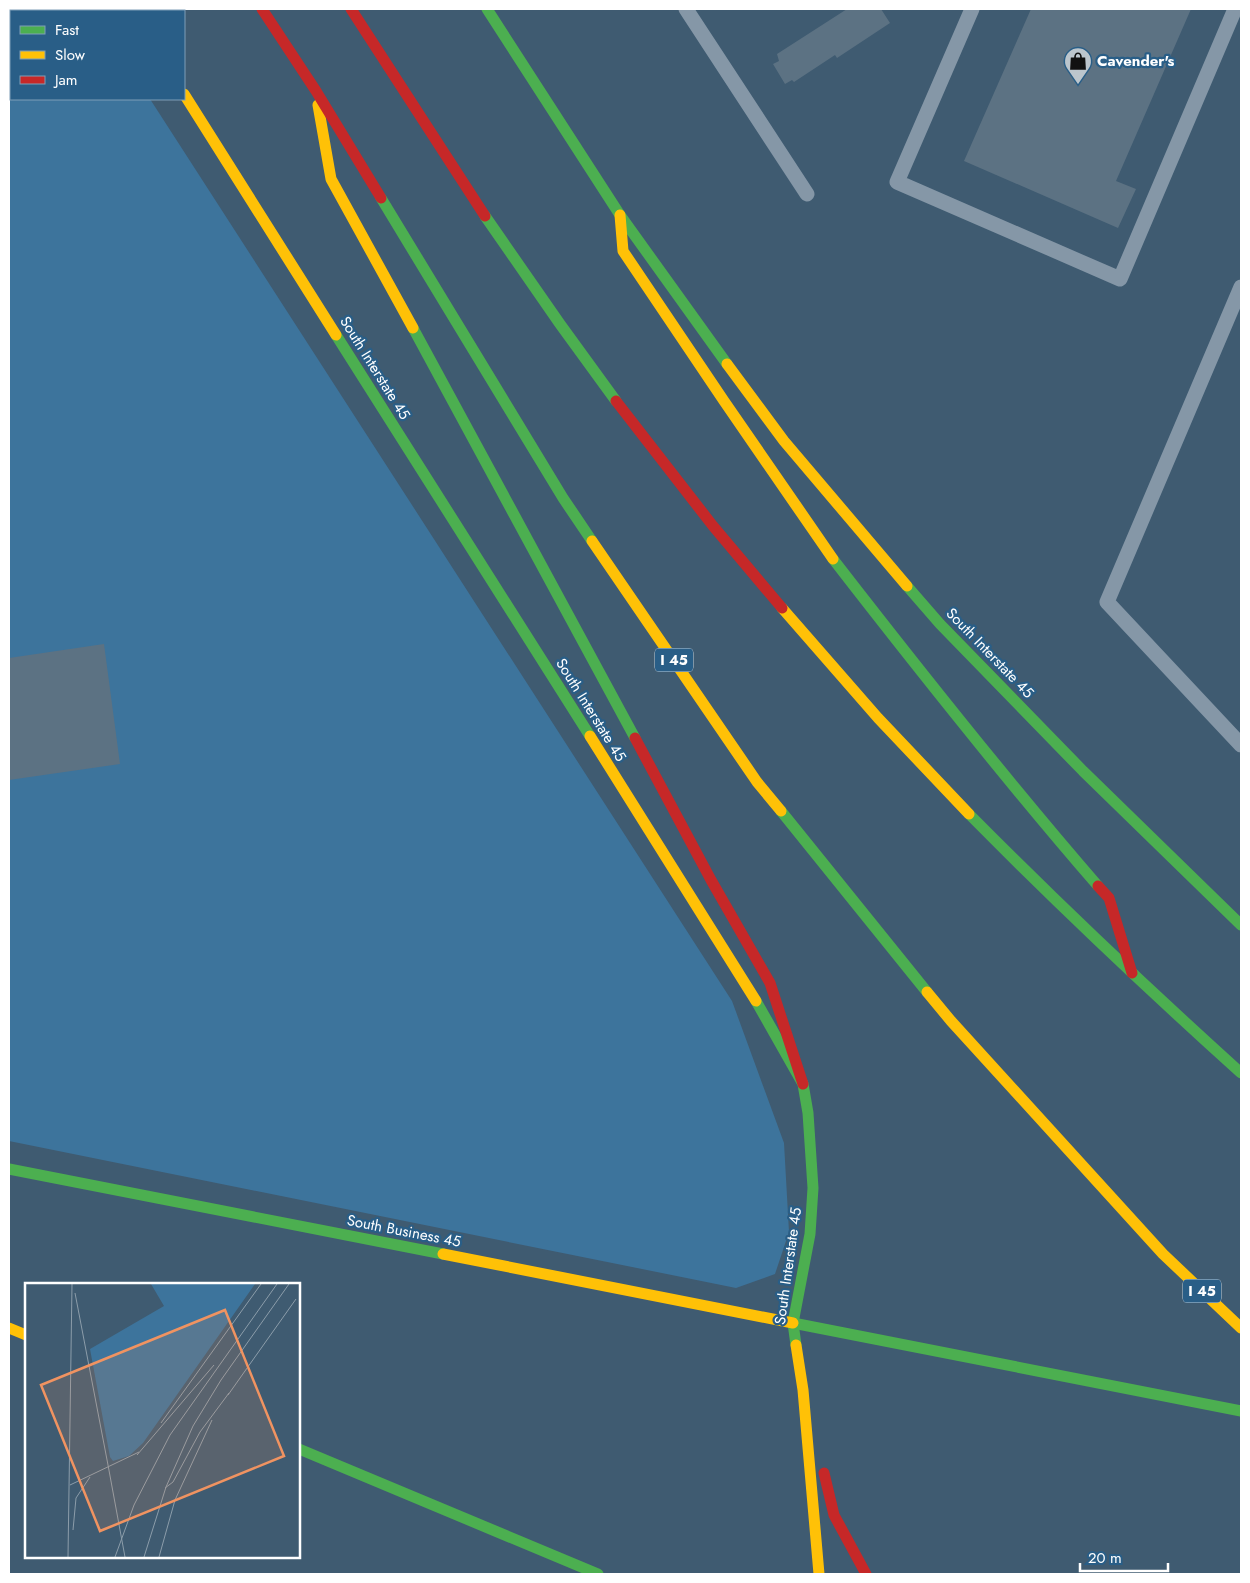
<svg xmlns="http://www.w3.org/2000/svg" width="1250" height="1583" viewBox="0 0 1250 1583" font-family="Jost,sans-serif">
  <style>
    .green { fill: #3d749c }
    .building { fill: #5c7283 }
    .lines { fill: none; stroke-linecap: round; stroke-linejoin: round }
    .lane { stroke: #8597a7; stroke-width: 15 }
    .fast { stroke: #4caf50; stroke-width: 11 }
    .slow { stroke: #ffc107; stroke-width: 11 }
    .jam { stroke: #c62828; stroke-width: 11 }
    .labels { text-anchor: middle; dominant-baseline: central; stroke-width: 4.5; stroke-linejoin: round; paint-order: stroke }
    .shield { fill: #295e87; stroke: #bfcfdb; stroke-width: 1 }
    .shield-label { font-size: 14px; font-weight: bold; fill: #fff }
    .poi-label { font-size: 15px; font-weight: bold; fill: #fff; stroke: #295e87; text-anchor: start }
    .street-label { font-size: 15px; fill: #fff; stroke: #295e87 }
    .inset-road { fill: none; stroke: #8c9daa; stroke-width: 1 }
    .view { fill: #f09361; fill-opacity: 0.15; stroke: #f09361; stroke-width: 2.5 }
    .inset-edge { fill: none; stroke: #fff; stroke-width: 2.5 }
  </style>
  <rect width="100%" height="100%" fill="#3f5b71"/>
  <!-- green -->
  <path class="green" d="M9 9H92L94 11H11V99H150L732 1001 784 1143 789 1232 775 1274 736 1288 9 1141Z"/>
  <!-- building -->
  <g class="building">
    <path d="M847 9H881L890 23 837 58 835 55 794 82 792 80 785 84 773 64 779 61 777 54Z"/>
    <path d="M1031 9H1191L1116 181 1136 189 1118 228 964 161Z"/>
    <path d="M104 644 120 764 9 780V658Z"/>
  </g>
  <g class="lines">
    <!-- lane -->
    <g class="lane">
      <path d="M686 9 807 194"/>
      <path d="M972 9 897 182 1120 279 1235 9"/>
      <path d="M1241 287 1107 602 1241 745"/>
    </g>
    <!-- fast -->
    <g class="fast">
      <path d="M487 9 620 215 727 364"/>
      <path d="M381 198 563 498 592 541"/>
      <path d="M485 216 560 324 616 401"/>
      <path d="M413 328 635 738"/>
      <path d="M336 335 590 736"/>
      <path d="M833 559C919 670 1006 780 1098 886"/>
      <path d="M907 586 940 624 1083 771 1241 925"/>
      <path d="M781 811 927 992"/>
      <path d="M969 814C1057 903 1148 989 1241 1073"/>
      <path d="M756 1001 803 1084 808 1113 813 1188 810 1234 793 1323 796 1345"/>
      <path d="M9 1169 443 1254"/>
      <path d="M793 1323 1241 1411"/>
      <path d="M299 1449 598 1574"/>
    </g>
    <!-- slow -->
    <g class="slow">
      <path d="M184 94 336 335"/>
      <path d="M318 105 331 179 413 328"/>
      <path d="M620 215 623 251 724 401 833 559"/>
      <path d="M727 364 784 441 907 586"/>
      <path d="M592 541 757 782 781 811"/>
      <path d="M782 608 878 718 969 814"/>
      <path d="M590 736 756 1001"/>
      <path d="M927 992 951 1021 1163 1254 1241 1328"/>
      <path d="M443 1254 793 1323"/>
      <path d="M9 1328 26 1335"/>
      <path d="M796 1345 803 1390 819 1574"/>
    </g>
    <!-- jam -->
    <g class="jam">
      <path d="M130 9 131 11"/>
      <path d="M262 9 316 91 381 198"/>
      <path d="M351 9 485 216"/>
      <path d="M616 401 713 526 782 608"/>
      <path d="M635 738 711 880 770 983 803 1084"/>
      <path d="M1098 886 1109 898 1132 973"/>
      <path d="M824 1473 834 1515 866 1574"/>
    </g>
  </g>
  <!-- icons -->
  <defs>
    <g id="shop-pin" transform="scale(1.4375)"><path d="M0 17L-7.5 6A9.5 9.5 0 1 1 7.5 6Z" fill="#bcc6cd" stroke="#295e87"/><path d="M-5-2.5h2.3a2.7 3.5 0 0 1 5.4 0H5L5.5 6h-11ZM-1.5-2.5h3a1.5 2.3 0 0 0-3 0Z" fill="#111"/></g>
  </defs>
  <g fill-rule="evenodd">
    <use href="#shop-pin" x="1078" y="61"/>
  </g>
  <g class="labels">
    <!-- shield labels -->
    <g class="shield">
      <rect x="655" y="648.5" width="38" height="23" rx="4"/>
      <rect x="1183" y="1279.5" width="38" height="23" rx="4"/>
    </g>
    <g class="shield-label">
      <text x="674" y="660">I 45</text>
      <text x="1202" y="1291">I 45</text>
    </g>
    <!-- poi labels -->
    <g class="poi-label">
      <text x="1097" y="61">Cavender's</text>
    </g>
    <!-- street labels -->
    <g class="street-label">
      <text transform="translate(375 368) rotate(58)">South Interstate 45</text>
      <text transform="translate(990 653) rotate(46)">South Interstate 45</text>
      <text transform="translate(591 710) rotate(58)">South Interstate 45</text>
      <text transform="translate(404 1231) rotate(11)">South Business 45</text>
      <text transform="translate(788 1266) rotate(-82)">South Interstate 45</text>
    </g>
  </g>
  <!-- overview -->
  <g transform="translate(25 1283)">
    <rect width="275" height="275" fill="#3f5b71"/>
    <path d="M126 1H230L118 160 104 173 88 178 85 174 65 66 139 23Z" fill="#3d749c"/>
    <path class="inset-road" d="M50 10 83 182M203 112 271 16M136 140 236 1M112 172 189 82M83 182 100 274M45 202 114 169M140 205 148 199 175 149 204 110M48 247 51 215 65 194M43 274 47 1M90 274 109 222 145 152 252 1M119 274 141 204 168 143 196 97 264 1M134 274 150 217 187 137"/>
    <path class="view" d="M200 27 259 173 75 248 16 102Z"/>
    <rect width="275" height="275" class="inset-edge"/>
  </g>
  <!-- border -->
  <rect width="1250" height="1583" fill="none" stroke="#ffffff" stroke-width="20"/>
  <!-- legend -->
  <rect x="10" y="10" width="175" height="90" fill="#295e87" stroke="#7f9eb7"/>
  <rect x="20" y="26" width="25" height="8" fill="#4caf50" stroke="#7f9eb7"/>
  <text x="55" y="35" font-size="15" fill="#ffffff">Fast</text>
  <rect x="20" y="51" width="25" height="8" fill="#ffc107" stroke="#7f9eb7"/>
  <text x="55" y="60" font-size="15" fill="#ffffff">Slow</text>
  <rect x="20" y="76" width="25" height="8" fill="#c62828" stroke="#7f9eb7"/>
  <text x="55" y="85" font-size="15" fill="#ffffff">Jam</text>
  <!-- scale -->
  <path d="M1080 1563v8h88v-8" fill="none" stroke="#ffffff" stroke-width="2.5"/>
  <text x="1088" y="1563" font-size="15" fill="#ffffff" stroke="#295e87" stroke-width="4" paint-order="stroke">20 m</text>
</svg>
